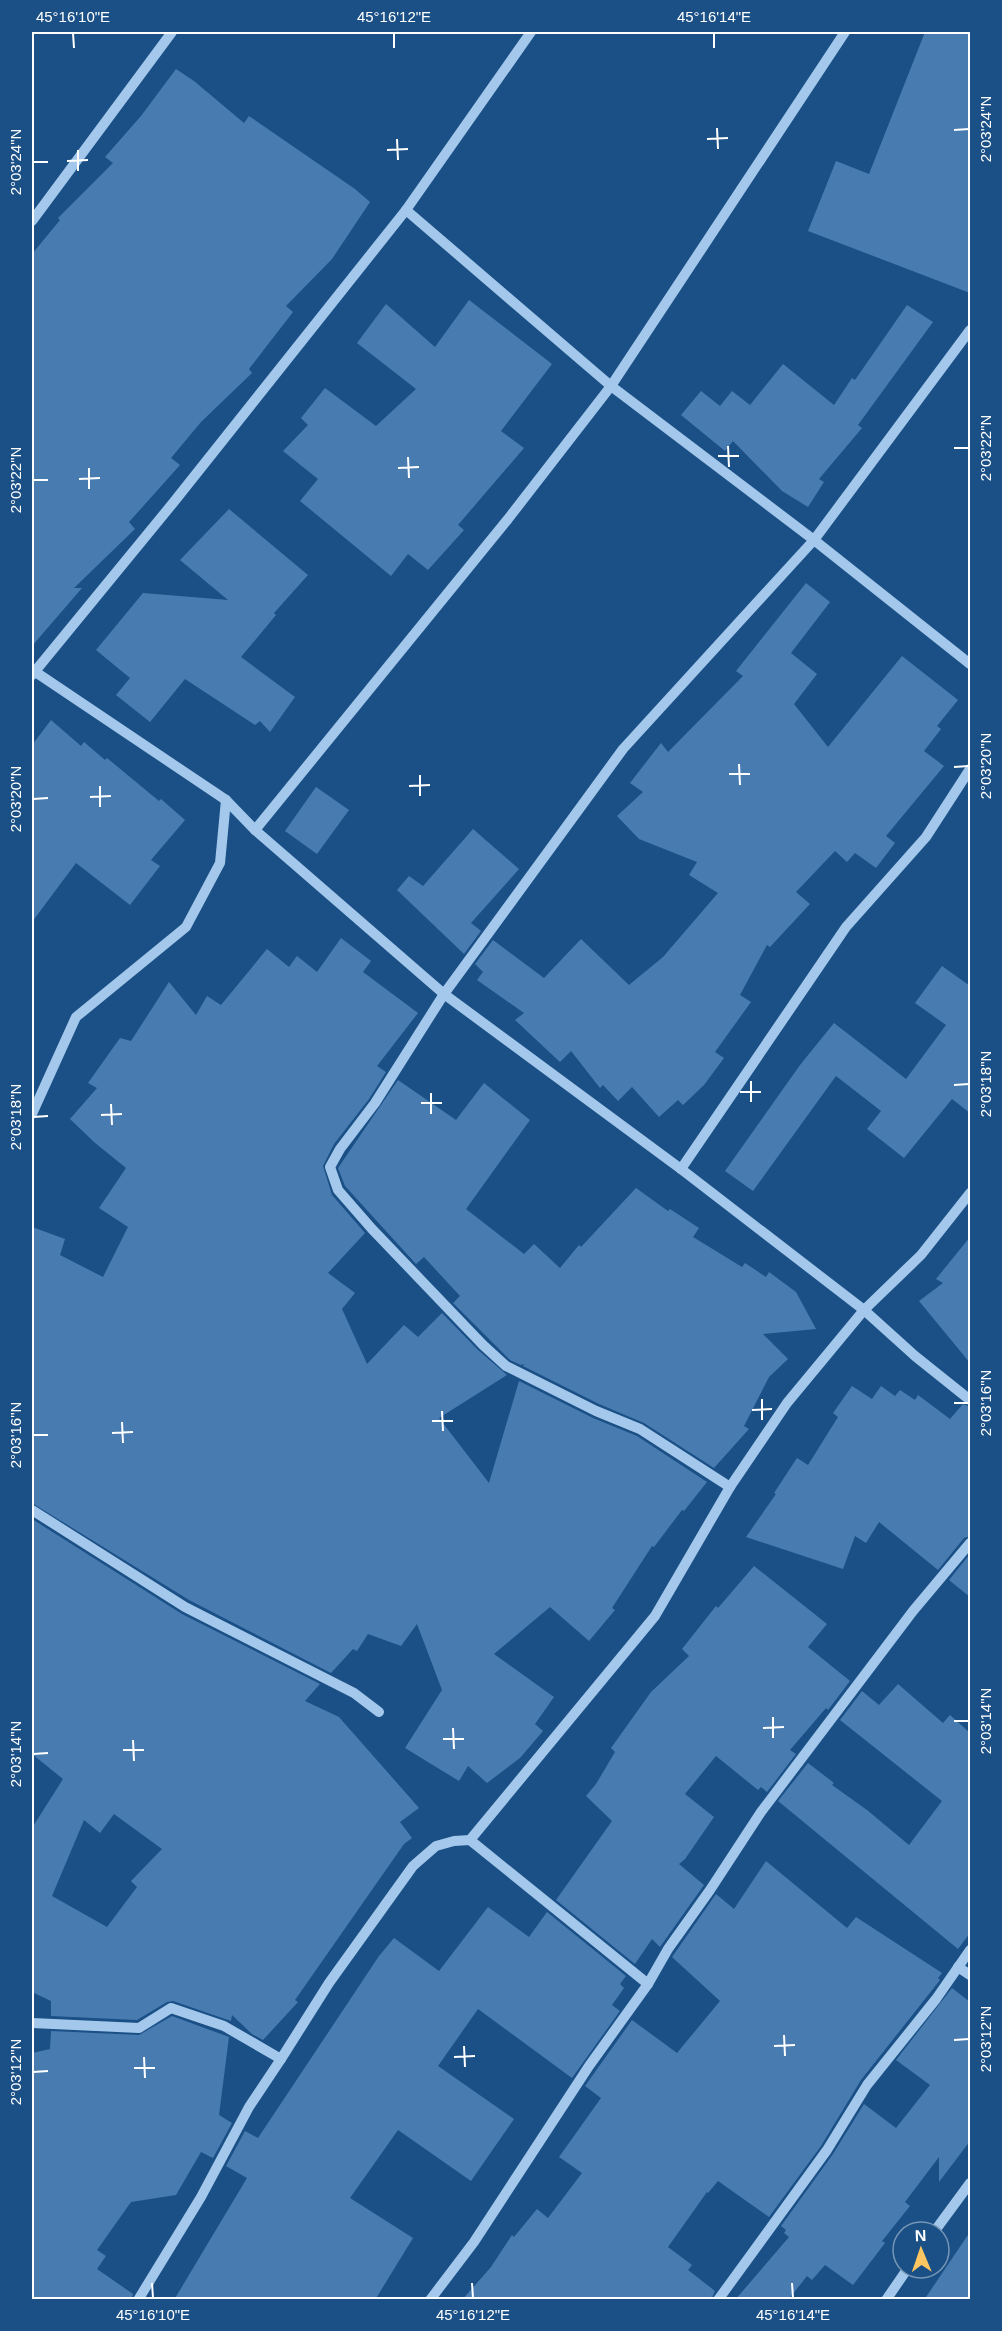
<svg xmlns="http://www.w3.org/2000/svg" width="1002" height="2331" viewBox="0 0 1002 2331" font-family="Helvetica,sans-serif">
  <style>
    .building { fill: #487cb1; fill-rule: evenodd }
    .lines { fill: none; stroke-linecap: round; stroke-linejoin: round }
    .minor { stroke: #a3c8eb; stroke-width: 10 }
    .ticks { fill: none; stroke: #fff; stroke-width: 2 }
    .neatline { fill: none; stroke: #fff; stroke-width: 2 }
    .ticks-label { font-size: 15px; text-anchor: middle; fill: #fff }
  </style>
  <rect width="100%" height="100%" fill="#1b5086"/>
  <!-- building -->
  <g class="building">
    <path d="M925 32H970V293L808 231 836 161 869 174Z"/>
    <path d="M176 69 194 81 244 123 249 116 355 189 370 202 332 259 286 306 293 312 249 369 252 373 201 422 171 458 180 465 129 522 135 529 74 588H82L32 646V254L60 220 58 218 113 163 105 157 141 116Z"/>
    <path d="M469 300 552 364 501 431 524 448 458 525 464 530 428 570 408 554 391 576 300 501 318 479 283 451 308 425 301 418 325 388 376 426 416 389 357 343 386 304 435 347Z"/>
    <path d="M907 305 933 322 858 425 862 428 819 479 824 482 808 507 782 491 733 441 725 451 681 415 701 391 720 406 732 391 750 405 783 364 834 405 852 378 855 380Z"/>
    <path d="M229 509 308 575 274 613 276 615 241 657 295 697 270 732 260 721 255 725 185 679 150 722 116 695 130 678 96 650 143 593 228 600 180 560Z"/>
    <path d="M806 583 830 602 791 653 817 674 794 704 828 747 902 656 958 700 937 726 941 729 924 751 944 766 886 836 895 843 876 868 855 853 847 862 835 851 796 892 810 904 770 947 767 945 740 995 751 1002 715 1052 724 1058 704 1085 683 1105 678 1100 659 1117 632 1087 618 1101 603 1085 600 1088 571 1051 560 1062 515 1020 524 1013 477 980 483 972 475 964 493 940 544 978 581 939 629 985 663 957 718 893 689 875 697 862 639 839 617 816 643 792 630 783 661 743 668 752 743 676 736 671Z"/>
    <path d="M51 720 81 746 84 742 105 760 107 758 159 801 161 799 185 820 151 860 160 866 130 905 76 863 32 922V745Z"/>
    <path d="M316 787 349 810 317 854 285 831Z"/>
    <path d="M473 829 519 869 471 923 481 931 464 954 397 890 409 876 423 886Z"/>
    <path d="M341 938 371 961 363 972 418 1013 377 1066 386 1072 369 1099 334 1144 323 1166 332 1195 365 1233 328 1273 355 1293 342 1309 367 1364 404 1325 418 1337 442 1313 478 1350 507 1375 439 1418 489 1483 519 1381 593 1418 637 1436 707 1482 684 1511 682 1510 654 1547 652 1546 612 1608 615 1610 589 1641 550 1607 494 1654 554 1697 535 1724 543 1731 520 1758 487 1783 468 1766 459 1781 405 1748 442 1690 417 1624 401 1646 368 1634 357 1651 353 1649 331 1673 189 1600 32 1503V1227L65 1239 60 1255 103 1277 128 1227 99 1208 126 1168 94 1142 70 1119 97 1088 88 1083 120 1038 131 1041 169 982 196 1015 207 996 221 1005 267 949 289 967 297 956 317 972Z"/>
    <path d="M942 966 970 986V1113L952 1099 904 1158 867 1129 881 1111 836 1076 753 1191 725 1171 800 1065 834 1023 906 1079 946 1025 915 1003Z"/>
    <path d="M398 1080 456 1120 484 1083 530 1120 466 1209 524 1254 534 1244 560 1268 579 1245 581 1247 636 1188 668 1211 670 1209 699 1228 693 1237 742 1267 745 1263 766 1277 769 1272 796 1292 816 1329 763 1334 788 1359 769 1377 744 1426 749 1429 714 1468 644 1423 599 1404 523 1366 524 1364 521 1365 510 1360 453 1303 460 1296 424 1257 416 1264 345 1186 338 1168Z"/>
    <path d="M970 1237V1363L919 1301 943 1283 936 1279Z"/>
    <path d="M852 1386 872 1399 881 1386 895 1396 900 1390 915 1400 918 1395 950 1419 963 1404 970 1407V1536L964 1538 938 1570 879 1522 866 1543 855 1536 843 1569 746 1537 776 1494 774 1493 797 1458 808 1465 838 1417 833 1413Z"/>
    <path d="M32 1519 182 1614 320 1684 305 1701 339 1717 419 1808 400 1822 412 1838 404 1844 295 2000 298 2002 263 2040 252 2034 232 2015 231 2021 173 2001 167 2002 137 2020 51 2016V2001L32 1992V1828L63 1779 32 1754ZM114 1814 162 1849 131 1881 137 1887 107 1927 52 1896 84 1820 100 1833Z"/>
    <path d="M970 1554V1597L949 1580Z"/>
    <path d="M754 1566 827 1624 808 1647 850 1681 828 1710 826 1708 790 1750 796 1754 767 1792 761 1787 758 1790 716 1756 685 1794 714 1817 685 1859 679 1864 704 1885 660 1947 652 1939 635 1964 556 1900 612 1821 586 1796 596 1784 615 1752 611 1748 651 1692 689 1656 682 1649 716 1606 718 1608Z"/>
    <path d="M898 1684 943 1723 950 1715 970 1733V1933L958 1949 778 1801 808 1763 834 1783 832 1785 867 1810 909 1845 942 1801 840 1720 862 1691 879 1705Z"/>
    <path d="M766 1861 847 1928 856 1917 942 1973 938 1978 940 1980 861 2080 821 2146 769 2217 718 2181 708 2193 707 2192 668 2247 692 2265 688 2270 715 2291 711 2300H462L491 2267 512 2235 514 2237 537 2209 548 2218 582 2173 559 2157 601 2098 585 2086 632 2020 677 2053 720 2001 672 1957 716 1894 734 1909Z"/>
    <path d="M488 1907 529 1937 547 1912 626 1976 620 1984 624 1988 612 2005 620 2011 572 2078 478 2009 438 2066 514 2119 471 2181 398 2130 350 2198 413 2238 375 2300H174L247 2178 226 2166 245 2131 258 2138 379 1956 394 1938 439 1971Z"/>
    <path d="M952 1988 970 2002V2141L939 2182V2157L905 2202 910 2206 882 2241 885 2243 853 2285 825 2265 812 2280 807 2276 788 2300H735L789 2237 784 2233 786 2230 781 2226 833 2154 864 2104 896 2128 930 2085 896 2060Z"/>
    <path d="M172 2016 229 2037 219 2115 232 2123 213 2158 201 2152 176 2195 131 2202 97 2250 106 2256 97 2269 133 2294 131 2300H32V2053L50 2049 51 2031 139 2035Z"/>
    <path d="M970 2232V2300H924Z"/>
  </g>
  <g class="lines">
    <!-- minor -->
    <g class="minor">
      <path d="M406 210 611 386 814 540 970 664"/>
      <path d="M32 221 172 32"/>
      <path d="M34 671 226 800 255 830 444 994 681 1169 864 1310 915 1356 970 1400"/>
      <path d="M32 675 173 503 406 210 531 32"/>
      <path d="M255 830 508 519 611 386 845 32"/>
      <path d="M32 1114 76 1017 186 927 220 863 226 800"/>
      <path d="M681 1169 846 927 926 837 970 769"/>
      <path d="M730 1487 640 1429 596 1411 506 1366 483 1345 372 1229 338 1190 330 1167 340 1149 375 1103 444 994 623 749 814 540 970 330"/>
      <path d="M32 1510 185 1607 354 1693 379 1712"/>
      <path d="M958 1967 970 1975"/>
      <path d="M648 1984 470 1840 655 1616 730 1487 787 1403 864 1310 921 1255 970 1193"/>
      <path d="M32 2023 139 2028 171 2008 224 2026 281 2059 329 1983 413 1866 436 1846 454 1841 470 1840"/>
      <path d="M934 2232 970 2183"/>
      <path d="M138 2300 201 2197 249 2107 281 2059"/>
      <path d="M430 2300 474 2242 589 2066 648 1984 668 1949 710 1890 761 1812 913 1611 970 1543"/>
      <path d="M718 2300 827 2150 867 2085 936 1999 970 1950"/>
      <path d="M886 2300 908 2268"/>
    </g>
  </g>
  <!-- ticks -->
  <path class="ticks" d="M73 33 74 48M394 33V48M714 33V48M717 128 718 149M954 130 969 129M397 139 398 160M707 139 728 138M78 150V171M387 150 408 149M67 161 88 160M33 162H48M728 446 729 467M954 448H969M718 456H739M408 457 409 478M89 468V489M398 468 419 467M79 479 100 478M33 480H48M739 764 740 785M954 767 969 766M729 774H750M420 775V796M100 786V807M409 786 430 785M90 797 111 796M33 799 48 798M751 1081V1102M954 1085 969 1084M740 1092H761M431 1093V1114M421 1103H442M111 1104 112 1125M101 1115 122 1114M33 1117 48 1116M762 1399V1420M954 1403H969M752 1410 772 1409M442 1411 443 1431M432 1421H453M122 1422 123 1443M112 1433 133 1432M33 1435H48M773 1717V1738M954 1721H969M453 1728 454 1749M763 1728 784 1727M443 1739H464M133 1740 134 1761M123 1750H144M33 1754 48 1753M784 2035 785 2056M954 2040 969 2039M464 2046 465 2067M774 2046 795 2045M144 2057 145 2078M454 2057 475 2056M134 2068H155M33 2072 48 2071M152 2283 153 2298M472 2283 473 2298M792 2283 793 2298"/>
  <!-- border -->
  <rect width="1002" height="2331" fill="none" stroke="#1b5086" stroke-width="66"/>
  <!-- north arrow -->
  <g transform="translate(921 2250) rotate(358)"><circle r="28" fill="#1b5086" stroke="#7696b6" stroke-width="1.5"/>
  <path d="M0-4.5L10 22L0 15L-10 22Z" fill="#fdc660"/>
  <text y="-9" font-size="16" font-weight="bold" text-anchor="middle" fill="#ffffff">N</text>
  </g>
  <rect x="33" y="33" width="936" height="2265" class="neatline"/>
  <g class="ticks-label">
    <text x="73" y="22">45°16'10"E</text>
    <text x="394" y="22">45°16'12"E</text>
    <text x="714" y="22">45°16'14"E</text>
    <text transform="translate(986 129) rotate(-90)" y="5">2°03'24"N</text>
    <text transform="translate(16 162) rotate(-90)" y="5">2°03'24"N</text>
    <text transform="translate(986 448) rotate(-90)" y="5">2°03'22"N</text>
    <text transform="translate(16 480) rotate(-90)" y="5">2°03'22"N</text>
    <text transform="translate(986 766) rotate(-90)" y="5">2°03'20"N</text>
    <text transform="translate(16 799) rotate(-90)" y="5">2°03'20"N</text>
    <text transform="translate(986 1084) rotate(-90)" y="5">2°03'18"N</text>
    <text transform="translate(16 1117) rotate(-90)" y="5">2°03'18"N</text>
    <text transform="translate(986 1403) rotate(-90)" y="5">2°03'16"N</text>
    <text transform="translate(16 1435) rotate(-90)" y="5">2°03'16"N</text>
    <text transform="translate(986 1721) rotate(-90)" y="5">2°03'14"N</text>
    <text transform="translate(16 1754) rotate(-90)" y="5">2°03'14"N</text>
    <text transform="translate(986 2039) rotate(-90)" y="5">2°03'12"N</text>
    <text transform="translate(16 2072) rotate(-90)" y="5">2°03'12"N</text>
    <text x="153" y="2320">45°16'10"E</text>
    <text x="473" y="2320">45°16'12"E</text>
    <text x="793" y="2320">45°16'14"E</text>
  </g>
</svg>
